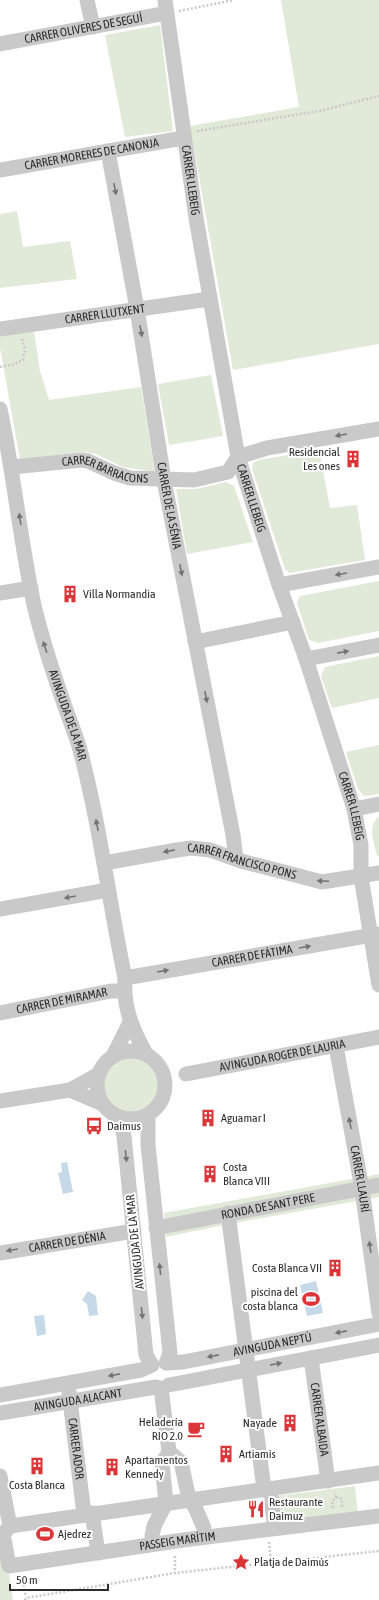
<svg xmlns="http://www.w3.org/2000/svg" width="379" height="1600" viewBox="0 0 379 1600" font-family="'Asap Condensed',sans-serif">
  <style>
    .green { fill: #e1e9d9 }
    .water { fill: #c6d9e8 }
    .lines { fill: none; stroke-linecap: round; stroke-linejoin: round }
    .path { stroke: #c9c9c9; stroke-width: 2.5; stroke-dasharray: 2 2; stroke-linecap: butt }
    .street { stroke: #c9c9c9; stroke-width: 15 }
    .oneway { fill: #737373 }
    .labels { text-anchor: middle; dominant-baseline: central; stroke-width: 4; stroke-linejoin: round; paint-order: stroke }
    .street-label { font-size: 12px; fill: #2c2c2c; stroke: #fff }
    .poi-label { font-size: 12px; fill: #2c2c2c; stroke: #fff; text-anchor: start }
  </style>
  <rect width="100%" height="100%" fill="#fff"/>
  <!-- green -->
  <g class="green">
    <path d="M281 0H379V344L233 370 190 126 299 107Z"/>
    <path d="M160 25 173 131 125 137 105 35Z"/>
    <path d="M17 211 23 247 70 241 77 279 0 288V214Z"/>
    <path d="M34 331 40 371 49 400 141 387 155 472 123 467 96 454 85 452 20 459 0 348V336Z"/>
    <path d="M211 375 223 436 169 445 158 384Z"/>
    <path d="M319 450 330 508 357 505 365 560 289 573 285 569 252 469 253 463 258 460Z"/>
    <path d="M226 482 234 486 253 542 187 554 176 489H196Z"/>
    <path d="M379 581V631L318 643 309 640 297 603 300 596Z"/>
    <path d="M379 656V698L332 708 321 676 325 667Z"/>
    <path d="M379 745V794L364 796 358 789 346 752Z"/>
    <path d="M379 816V856H377C374 843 367 826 379 816Z"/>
    <circle cx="131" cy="1085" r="34"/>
    <path d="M379 1174V1197L229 1224 166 1237 164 1213Z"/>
    <path d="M355 1486 358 1514 279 1524 276 1496Z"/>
    <path d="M50 1525 53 1540 39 1543 36 1528Z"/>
    <path d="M0 1542H4L13 1600H0Z"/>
  </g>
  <!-- water -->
  <g class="water">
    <path d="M67 1162 73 1192 63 1194 58 1173 62 1172 61 1163Z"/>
    <path d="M316 1281 323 1313 307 1316 300 1285Z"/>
    <path d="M88 1291 96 1296 98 1315 89 1316 87 1304 82 1300Z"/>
    <path d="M44 1315 46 1334 37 1336 34 1316Z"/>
  </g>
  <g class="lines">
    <!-- path -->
    <g class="path">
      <path d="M179 11 234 0"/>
      <path d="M197 131 319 111 379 96"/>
      <path d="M0 367 12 365 23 360 25 349 22 339"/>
      <path d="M336 1497 342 1499V1507"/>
      <path d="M333 1508 332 1502 336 1497 335 1493"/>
      <path d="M269 1542 271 1563"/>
      <path d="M175 1556V1573"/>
      <path d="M22 1577 26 1597"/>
      <path d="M25 1600 26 1598 175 1573 379 1551"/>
    </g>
    <!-- street -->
    <g class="street">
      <path d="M87 0 93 27"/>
      <path id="s1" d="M165 0 196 218 238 457 279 585 306 659 354 809 361 845V877L379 985"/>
      <path id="s2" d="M0 44 167 13"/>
      <path id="s3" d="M108 151 137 309 164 480 233 835 236 859"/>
      <path id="s4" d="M0 170 183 138"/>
      <path id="s5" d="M0 329 209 299"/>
      <path id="s6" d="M0 409C14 474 20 540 34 605 43 643 55 679 68 715 72 727 77 738 80 750 100 825 109 902 125 978 123 1008 132 1028 146 1054"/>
      <path id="s7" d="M12 467 82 460 88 461 114 473 130 478 194 480 228 472 238 457 267 448 379 429"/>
      <path d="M279 585 379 567"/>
      <path d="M0 593 31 588"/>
      <path d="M195 642 293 622"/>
      <path d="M306 659 379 645"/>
      <path d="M354 809 379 804"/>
      <path id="s8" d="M104 863 177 850 191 848 210 850 241 861 322 882 379 873"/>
      <path d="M0 909 108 890"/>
      <path id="s9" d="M125 978 379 934"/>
      <path id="s10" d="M0 1013 111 991H124"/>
      <path id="s11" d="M336 1046 362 1189 379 1313"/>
      <circle cx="131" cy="1085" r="34"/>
      <path d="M113 1056 130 1022"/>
      <path id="s12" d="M186 1074 379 1037"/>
      <path d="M70 1090 103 1104"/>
      <path d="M0 1101 70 1090 99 1074"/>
      <path id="s13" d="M148 1115V1145L170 1353 166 1363 183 1362 379 1324"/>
      <path d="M228 1213 264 1489"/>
      <path id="s14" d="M156 1228 379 1185"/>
      <path id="s15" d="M0 1253 134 1231"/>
      <path id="s16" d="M311 1358 328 1481"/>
      <path d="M169 1385 379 1345"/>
      <path id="s17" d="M69 1392 84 1514"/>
      <path d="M0 1395 141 1370 152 1365 146 1355 124 1136 119 1117"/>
      <path id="s18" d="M0 1413 156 1387"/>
      <path d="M169 1452 181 1462 189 1499 195 1507 204 1528"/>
      <path d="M0 1476 10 1526"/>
      <path d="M270 1488 274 1522"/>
      <path d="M92 1513 98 1553"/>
      <path d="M3 1534 10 1526 379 1473"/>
      <path id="s19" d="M0 1535 3 1534 9 1566 183 1540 379 1516"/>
      <path d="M152 1536 154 1526 166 1503 162 1463 169 1452 161 1388"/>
    </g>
  </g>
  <!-- one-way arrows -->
  <defs><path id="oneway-solid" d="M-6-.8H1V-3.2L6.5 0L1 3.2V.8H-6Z"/></defs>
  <g class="oneway">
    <use href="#oneway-solid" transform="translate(115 189) rotate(79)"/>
    <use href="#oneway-solid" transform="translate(141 331) rotate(80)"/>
    <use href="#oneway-solid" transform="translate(341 435) rotate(170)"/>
    <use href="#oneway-solid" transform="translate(20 519) rotate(-99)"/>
    <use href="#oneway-solid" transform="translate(181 570) rotate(79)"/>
    <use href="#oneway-solid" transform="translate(341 574) rotate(170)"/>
    <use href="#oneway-solid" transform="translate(45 647) rotate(-108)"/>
    <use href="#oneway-solid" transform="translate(343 652) rotate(-11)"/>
    <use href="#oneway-solid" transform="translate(206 697) rotate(79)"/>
    <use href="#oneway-solid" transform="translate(97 825) rotate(-101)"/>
    <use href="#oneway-solid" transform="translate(169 851) rotate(169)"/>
    <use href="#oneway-solid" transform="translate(323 881) rotate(-178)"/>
    <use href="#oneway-solid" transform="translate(70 897) rotate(170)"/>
    <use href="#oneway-solid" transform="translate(305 947) rotate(-10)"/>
    <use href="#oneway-solid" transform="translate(163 971) rotate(-10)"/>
    <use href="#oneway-solid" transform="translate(350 1123) rotate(-100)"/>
    <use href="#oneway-solid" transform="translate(126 1156) rotate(84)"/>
    <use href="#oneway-solid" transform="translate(370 1247) rotate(-98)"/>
    <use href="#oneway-solid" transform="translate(12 1250) rotate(170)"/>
    <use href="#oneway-solid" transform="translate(160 1269) rotate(-96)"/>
    <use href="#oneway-solid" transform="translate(142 1313) rotate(84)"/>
    <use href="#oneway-solid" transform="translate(341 1332) rotate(169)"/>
    <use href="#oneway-solid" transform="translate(213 1356) rotate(169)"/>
    <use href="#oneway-solid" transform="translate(276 1364) rotate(-10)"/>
    <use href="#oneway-solid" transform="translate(114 1375) rotate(169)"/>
  </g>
  <!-- icons -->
  <defs>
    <g id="building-bare" transform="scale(1.38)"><path d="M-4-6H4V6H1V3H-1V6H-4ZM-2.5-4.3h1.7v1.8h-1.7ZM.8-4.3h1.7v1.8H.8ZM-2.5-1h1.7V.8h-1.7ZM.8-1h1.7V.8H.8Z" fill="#dc3538" stroke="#fff" stroke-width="2.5" paint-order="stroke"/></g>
    <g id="bus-bare" transform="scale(1.38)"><path d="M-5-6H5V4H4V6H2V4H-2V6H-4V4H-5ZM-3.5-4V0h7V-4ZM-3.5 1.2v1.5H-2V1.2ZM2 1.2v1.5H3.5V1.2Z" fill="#dc3538" stroke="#fff" stroke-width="2.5" paint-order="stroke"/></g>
    <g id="stadium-bare" transform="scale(1.38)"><path d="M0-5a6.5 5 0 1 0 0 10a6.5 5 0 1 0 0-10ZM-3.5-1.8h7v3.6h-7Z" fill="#dc3538" stroke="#fff" stroke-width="2.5" paint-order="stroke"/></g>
    <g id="cafe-bare" transform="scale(1.38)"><path d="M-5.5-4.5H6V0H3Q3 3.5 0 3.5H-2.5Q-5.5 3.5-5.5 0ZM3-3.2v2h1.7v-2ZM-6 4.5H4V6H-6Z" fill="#dc3538" stroke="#fff" stroke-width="2.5" paint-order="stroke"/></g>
    <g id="restaurant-bare" transform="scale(1.38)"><path d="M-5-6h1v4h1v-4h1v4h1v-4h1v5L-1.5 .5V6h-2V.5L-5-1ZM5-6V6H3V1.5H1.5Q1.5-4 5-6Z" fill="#dc3538" stroke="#fff" stroke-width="2.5" paint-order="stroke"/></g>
    <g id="sight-bare" transform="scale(1.38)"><path d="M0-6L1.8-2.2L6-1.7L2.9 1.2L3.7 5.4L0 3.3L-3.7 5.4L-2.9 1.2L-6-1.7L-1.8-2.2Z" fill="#dc3538" stroke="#fff" stroke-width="2.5" paint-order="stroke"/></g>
  </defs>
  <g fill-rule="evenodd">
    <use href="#building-bare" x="353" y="459"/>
    <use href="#building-bare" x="70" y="594"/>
    <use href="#building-bare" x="208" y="1118"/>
    <use href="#bus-bare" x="94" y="1126"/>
    <use href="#building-bare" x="210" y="1174"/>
    <use href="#building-bare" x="335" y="1268"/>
    <use href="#stadium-bare" x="311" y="1299"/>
    <use href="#building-bare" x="290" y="1423"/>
    <use href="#cafe-bare" x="196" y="1429"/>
    <use href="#building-bare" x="226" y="1454"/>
    <use href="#building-bare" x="37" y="1466"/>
    <use href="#building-bare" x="112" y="1467"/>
    <use href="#restaurant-bare" x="256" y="1509"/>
    <use href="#stadium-bare" x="45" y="1534"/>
    <use href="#sight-bare" x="241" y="1562"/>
  </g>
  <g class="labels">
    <!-- street labels -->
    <g class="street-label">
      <text stroke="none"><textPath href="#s2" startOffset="85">CARRER OLIVERES DE SEGUÍ</textPath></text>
      <text stroke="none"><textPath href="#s4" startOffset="93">CARRER MORERES DE CANONJA</textPath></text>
      <text stroke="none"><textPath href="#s1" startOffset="182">CARRER LLEBEIG</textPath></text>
      <text stroke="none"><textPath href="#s5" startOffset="106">CARRER LLUTXENT</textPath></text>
      <text stroke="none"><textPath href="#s7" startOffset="95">CARRER BARRACONS</textPath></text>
      <text stroke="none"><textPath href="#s1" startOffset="506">CARRER LLEBEIG</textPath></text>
      <text stroke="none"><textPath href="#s3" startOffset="360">CARRER DE LA SÉNIA</textPath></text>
      <text stroke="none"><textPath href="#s6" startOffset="314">AVINGUDA DE LA MAR</textPath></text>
      <text stroke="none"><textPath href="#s1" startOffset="830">CARRER LLEBEIG</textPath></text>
      <text stroke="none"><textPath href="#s8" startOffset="141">CARRER FRANCISCO PONS</textPath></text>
      <text stroke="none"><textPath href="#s9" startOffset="129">CARRER DE FÁTIMA</textPath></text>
      <text stroke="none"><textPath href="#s10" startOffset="63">CARRER DE MIRAMAR</textPath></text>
      <text stroke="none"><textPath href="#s12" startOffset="98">AVINGUDA ROGER DE LAURIA</textPath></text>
      <text stroke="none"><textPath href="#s11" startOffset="135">CARRER LLAURÍ</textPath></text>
      <text stroke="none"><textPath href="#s14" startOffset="114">RONDA DE SANT PERE</textPath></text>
      <text stroke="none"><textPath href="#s15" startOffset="68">CARRER DE DÉNIA</textPath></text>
      <text transform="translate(135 1242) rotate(-96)">AVINGUDA DE LA MAR</text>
      <text stroke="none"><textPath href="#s13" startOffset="358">AVINGUDA NEPTÚ</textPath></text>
      <text stroke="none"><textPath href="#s18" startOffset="79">AVINGUDA ALACANT</textPath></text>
      <text stroke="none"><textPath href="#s16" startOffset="62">CARRER ALBAIDA</textPath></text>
      <text stroke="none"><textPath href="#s17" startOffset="57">CARRER ADOR</textPath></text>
      <text stroke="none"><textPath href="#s19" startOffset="206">PASSEIG MARÍTIM</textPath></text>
    </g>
    <!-- poi labels -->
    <g class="poi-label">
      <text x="340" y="452" text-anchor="end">Residencial<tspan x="340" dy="14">Les ones</tspan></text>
      <text x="83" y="594">Villa Normandia</text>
      <text x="221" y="1118">Aguamar I</text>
      <text x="107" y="1126">Daimus</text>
      <text x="223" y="1167">Costa<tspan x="223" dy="14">Blanca VIII</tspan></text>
      <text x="322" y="1268" text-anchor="end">Costa Blanca VII</text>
      <text x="298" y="1292" text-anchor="end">piscina del<tspan x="298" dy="14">costa blanca</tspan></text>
      <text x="183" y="1422" text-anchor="end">Heladería<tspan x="183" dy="14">RIO 2.0</tspan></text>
      <text x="277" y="1423" text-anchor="end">Nayade</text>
      <text x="239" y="1454">Artiamis</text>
      <text x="125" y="1460">Apartamentos<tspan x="125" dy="14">Kennedy</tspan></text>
      <text x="37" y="1485" text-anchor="middle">Costa Blanca</text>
      <text x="269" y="1502">Restaurante<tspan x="269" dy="14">Daimuz</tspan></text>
      <text x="58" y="1534">Ajedrez</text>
      <text x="254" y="1562">Platja de Daimús</text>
    </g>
  </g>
  <!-- scale -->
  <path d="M10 1584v6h98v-6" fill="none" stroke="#2c2c2c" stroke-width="2"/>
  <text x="16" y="1584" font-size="12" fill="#2c2c2c" stroke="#ffffff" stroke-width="3" paint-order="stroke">50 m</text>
</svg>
